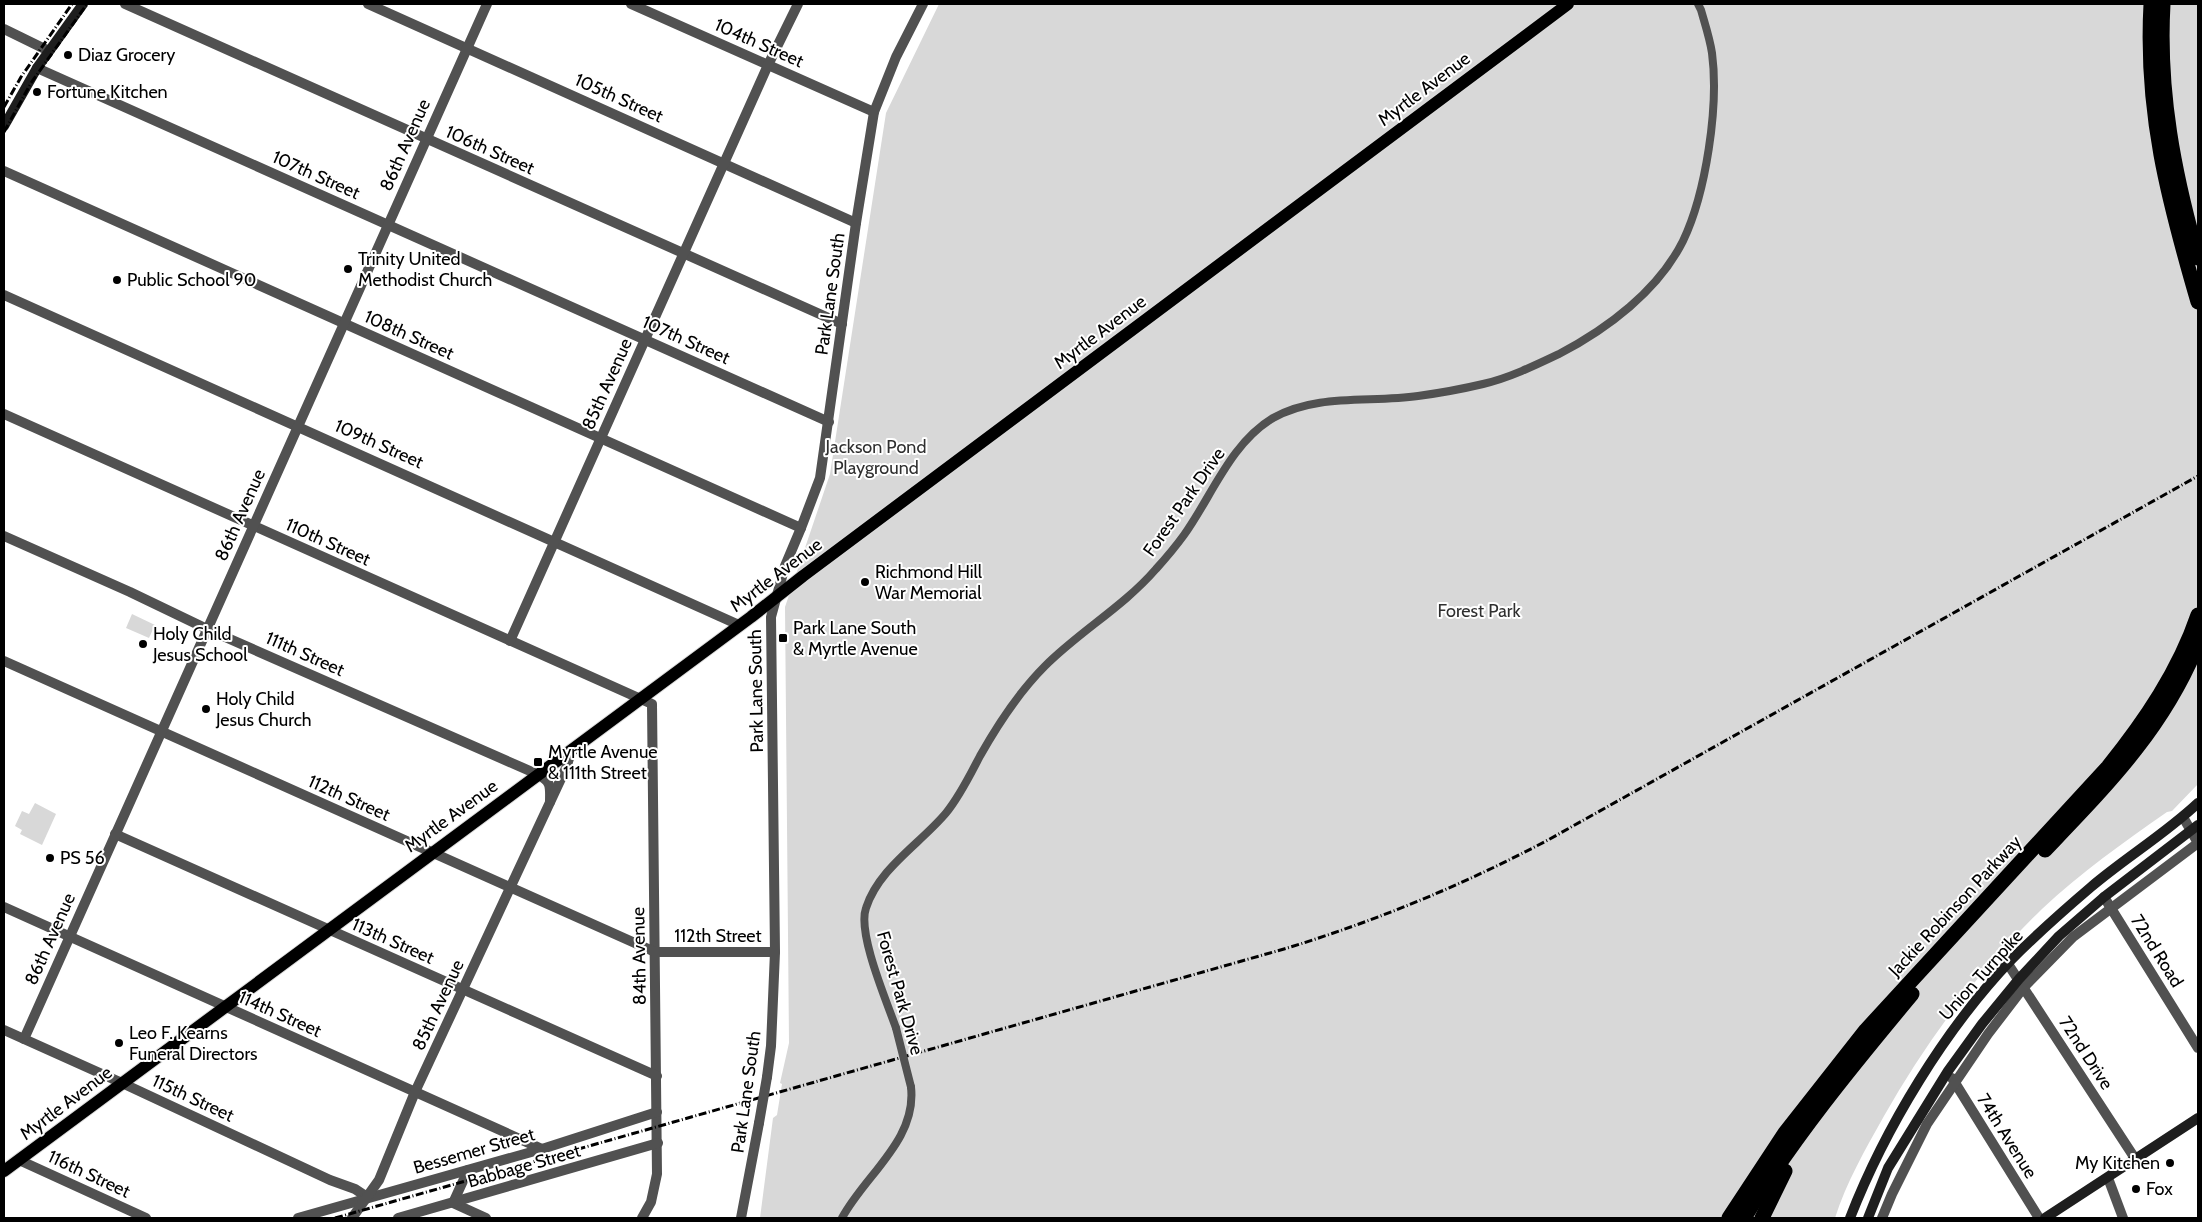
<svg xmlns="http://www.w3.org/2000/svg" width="2202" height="1222" viewBox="0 0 2202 1222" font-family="Cabin,sans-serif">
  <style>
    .green { fill: #d8d8d8 }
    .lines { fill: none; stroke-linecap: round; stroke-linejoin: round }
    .primary-casing { stroke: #dbdbdb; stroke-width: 14 }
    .motorway-casing { stroke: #dbdbdb; stroke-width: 16 }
    .pedestrian { stroke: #515151; stroke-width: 8 }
    .minor { stroke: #515151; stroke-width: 10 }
    .secondary { stroke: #1e1e1e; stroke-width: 10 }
    .primary { stroke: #000; stroke-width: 12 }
    .motorway { stroke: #000; stroke-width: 15 }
    .rail { stroke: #000; stroke-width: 3; stroke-dasharray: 8 2.5 1 2.5; stroke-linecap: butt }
    .pedestrian-bridge { stroke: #515151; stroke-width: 8 }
    .minor-bridge { stroke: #515151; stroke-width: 10 }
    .poi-dot { fill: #000; stroke: #fff; stroke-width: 2 }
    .labels { text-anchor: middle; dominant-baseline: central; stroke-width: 4; stroke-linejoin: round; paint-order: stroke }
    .street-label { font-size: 18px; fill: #000; stroke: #fff }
    .poi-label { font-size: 18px; fill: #000; stroke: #fff; text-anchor: start }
    .park-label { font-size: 18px; fill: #2f2f2f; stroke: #fff }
  </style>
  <rect width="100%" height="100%" fill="#fff"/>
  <!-- green -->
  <g class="green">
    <path d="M939 4H2198V784L2172 811 2167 812C2124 842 2080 873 2042 909 1979 970 1927 1040 1884 1116 1866 1148 1846 1183 1835 1218H760L773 1118 777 1115 782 1084 780 1083 789 1043 785 607 830 474 886 113Z"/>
    <path d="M132 614 155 625 149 638 126 628Z"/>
    <path d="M35 803 56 814 42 845 20 834 22 830 15 826 22 811 29 814Z"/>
  </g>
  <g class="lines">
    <!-- primary casing -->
    <g class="primary-casing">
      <path id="primary" d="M4 1171 751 617 803 576 1568 4"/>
    </g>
    <!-- motorway casing -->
    <g class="motorway-casing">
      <g id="motorway">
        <path d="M2151 4C2145 112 2168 199 2198 302"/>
        <path d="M2163 4C2158 92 2174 174 2198 258"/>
        <path d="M2045 850C2107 785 2164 728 2198 643"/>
        <path d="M1729 1218 1785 1133 1866 1030 2108 767C2145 721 2179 671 2198 615"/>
        <path d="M1744 1218C1793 1138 1852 1066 1912 994"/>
        <path d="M1762 1218 1785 1171"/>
      </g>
    </g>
    <!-- pedestrian -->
    <g class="pedestrian">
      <path d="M896 1028C887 1002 857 933 866 908 879 868 920 844 946 813 960 796 970 775 980 756 998 724 1019 692 1045 666 1080 631 1123 607 1156 569 1166 558 1176 546 1184 535 1212 496 1230 444 1273 418 1317 393 1370 403 1418 396 1440 393 1462 389 1483 384 1509 378 1536 365 1559 354 1607 329 1658 291 1683 241 1706 193 1719 106 1712 53 1710 39 1705 24 1701 10L1698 4"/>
      <path d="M842 1218C865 1175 917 1140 911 1087"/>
    </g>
    <!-- minor -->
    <g class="minor">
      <path d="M125 4 842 324"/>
      <path d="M368 4 856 223"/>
      <path d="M631 4 874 112"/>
      <path d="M4 29 49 51"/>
      <path d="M37 68 829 422"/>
      <path d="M4 171 801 528"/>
      <path d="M4 295 739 625"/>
      <path d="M4 414 652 704 657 1174 651 1202 642 1218"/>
      <path d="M4 536 130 592 207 629 539 775C552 782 550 788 550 802"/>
      <path d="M510 641 768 65 798 4"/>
      <path d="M4 661 655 952H775"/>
      <path d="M2183 817 2198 843"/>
      <path d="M115 834 657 1076"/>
      <path d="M2104 897 2198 1048"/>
      <path d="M4 907 542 1149"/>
      <path d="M2008 964 2136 1160"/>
      <path d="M4 1030 122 1083 330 1180 355 1189 367 1197"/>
      <path d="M24 1039 487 4"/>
      <path d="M767 1077 771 1046 775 952 771 617 785 566 801 528 820 478 856 223 874 112 896 57 923 4"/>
      <path d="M1952 1078 2039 1218"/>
      <path d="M19 1160 146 1218"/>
      <path d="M468 1170 453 1203 486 1218"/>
      <path d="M2108 1178 2123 1218"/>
      <path d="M298 1218 542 1149 657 1112"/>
      <path d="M352 1218 379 1180 415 1092 566 768 572 749"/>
      <path d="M398 1218 658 1143"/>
      <path d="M741 1218 759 1123"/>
      <path d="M1882 1218 1892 1194 1927 1124 1988 1034 2024 987 2073 937 2198 843"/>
    </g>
    <!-- secondary -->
    <g class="secondary">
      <path d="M4 126 37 68 83 4"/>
      <path d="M1850 1218C1885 1128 1945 1029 2012 959 2037 934 2064 910 2091 887 2125 858 2165 834 2198 803"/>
      <path d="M1868 1218 1888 1168 1948 1071 1982 1024 2019 979 2059 936 2104 897 2198 825"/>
      <path d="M2045 1218 2198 1118"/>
    </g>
    <!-- primary -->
    <use href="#primary" class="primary"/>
    <!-- motorway -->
    <use href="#motorway" class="motorway"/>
    <!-- rail -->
    <g class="rail">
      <path d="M4 107 21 77 72 4"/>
      <path d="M4 132 31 83 87 4"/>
      <path d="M335 1218 1284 949C1376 921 1463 885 1548 840L2198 476"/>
    </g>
    <!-- pedestrian-bridge -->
    <path class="pedestrian-bridge" d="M896 1028 911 1087"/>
    <!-- minor-bridge -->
    <path class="minor-bridge" d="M759 1123 767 1077"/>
  </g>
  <!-- markers -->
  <g class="poi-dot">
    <circle cx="68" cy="55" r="5"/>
    <circle cx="37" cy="92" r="5"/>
    <circle cx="348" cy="269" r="5"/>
    <circle cx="117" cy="280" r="5"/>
    <circle cx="865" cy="582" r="5"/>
    <rect x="778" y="633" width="10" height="10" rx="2.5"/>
    <circle cx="143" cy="644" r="5"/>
    <circle cx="206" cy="709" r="5"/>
    <rect x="533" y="757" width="10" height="10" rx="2.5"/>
    <circle cx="50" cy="858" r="5"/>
    <circle cx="119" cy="1043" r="5"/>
    <circle cx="2170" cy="1163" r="5"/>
    <circle cx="2136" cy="1189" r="5"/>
  </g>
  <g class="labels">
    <!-- street labels -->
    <g class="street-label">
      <text transform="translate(759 43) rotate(24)">104th Street</text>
      <text transform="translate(1424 89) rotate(-37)">Myrtle Avenue</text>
      <text transform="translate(619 98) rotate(24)">105th Street</text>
      <text transform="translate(405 145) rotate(-66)">86th Avenue</text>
      <text transform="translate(490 150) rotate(24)">106th Street</text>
      <text transform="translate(316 175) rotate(24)">107th Street</text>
      <text transform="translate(830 294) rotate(-82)">Park Lane South</text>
      <text transform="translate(1100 332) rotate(-37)">Myrtle Avenue</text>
      <text transform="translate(409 335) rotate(24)">108th Street</text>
      <text transform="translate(686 340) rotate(24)">107th Street</text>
      <text transform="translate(607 384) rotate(-66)">85th Avenue</text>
      <text transform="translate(379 444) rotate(24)">109th Street</text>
      <text transform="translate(1184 502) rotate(-55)">Forest Park Drive</text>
      <text transform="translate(240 515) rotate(-66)">86th Avenue</text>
      <text transform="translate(328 542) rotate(24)">110th Street</text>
      <text transform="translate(776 575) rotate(-37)">Myrtle Avenue</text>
      <text transform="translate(305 654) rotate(24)">111th Street</text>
      <text transform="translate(756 691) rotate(-91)">Park Lane South</text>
      <text transform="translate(349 798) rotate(24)">112th Street</text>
      <text transform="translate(451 816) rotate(-36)">Myrtle Avenue</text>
      <text transform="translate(1955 906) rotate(-47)">Jackie Robinson Parkway</text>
      <text x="718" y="936">112th Street</text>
      <text transform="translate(50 939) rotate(-66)">86th Avenue</text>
      <text transform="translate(393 941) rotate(24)">113th Street</text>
      <text transform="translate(2157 951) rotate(58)">72nd Road</text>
      <text transform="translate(639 956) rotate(-91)">84th Avenue</text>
      <text transform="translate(1981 975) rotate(-48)">Union Turnpike</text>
      <text transform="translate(900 993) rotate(74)">Forest Park Drive</text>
      <text transform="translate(438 1005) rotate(-65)">85th Avenue</text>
      <text transform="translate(280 1014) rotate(24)">114th Street</text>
      <text transform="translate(2086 1053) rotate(57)">72nd Drive</text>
      <text transform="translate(746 1092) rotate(-82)">Park Lane South</text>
      <text transform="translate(193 1098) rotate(25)">115th Street</text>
      <text transform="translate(66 1103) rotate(-37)">Myrtle Avenue</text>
      <text transform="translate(2007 1136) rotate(58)">74th Avenue</text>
      <text transform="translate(474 1151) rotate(-16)">Bessemer Street</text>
      <text transform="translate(524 1166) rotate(-16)">Babbage Street</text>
      <text transform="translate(89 1174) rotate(25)">116th Street</text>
    </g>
    <!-- poi labels -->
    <g class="poi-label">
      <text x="78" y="55">Diaz Grocery</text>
      <text x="47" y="92">Fortune Kitchen</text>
      <text x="358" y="259">Trinity United<tspan x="358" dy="21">Methodist Church</tspan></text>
      <text x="127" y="280">Public School 90</text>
      <text x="875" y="572">Richmond Hill<tspan x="875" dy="21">War Memorial</tspan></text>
      <text x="793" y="628">Park Lane South<tspan x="793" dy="21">&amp; Myrtle Avenue</tspan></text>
      <text x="153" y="634">Holy Child<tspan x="153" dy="21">Jesus School</tspan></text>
      <text x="216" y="699">Holy Child<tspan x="216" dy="21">Jesus Church</tspan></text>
      <text x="548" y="752">Myrtle Avenue<tspan x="548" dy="21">&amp; 111th Street</tspan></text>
      <text x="60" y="858">PS 56</text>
      <text x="129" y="1033">Leo F. Kearns<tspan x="129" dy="21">Funeral Directors</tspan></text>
      <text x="2160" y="1163" text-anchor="end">My Kitchen</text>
      <text x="2146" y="1189">Fox</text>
    </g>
    <!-- park labels -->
    <g class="park-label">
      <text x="876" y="447">Jackson Pond<tspan x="876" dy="21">Playground</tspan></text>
      <text x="1479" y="611">Forest Park</text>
    </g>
  </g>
  <!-- border -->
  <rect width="2202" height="1222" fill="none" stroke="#000000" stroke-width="10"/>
</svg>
